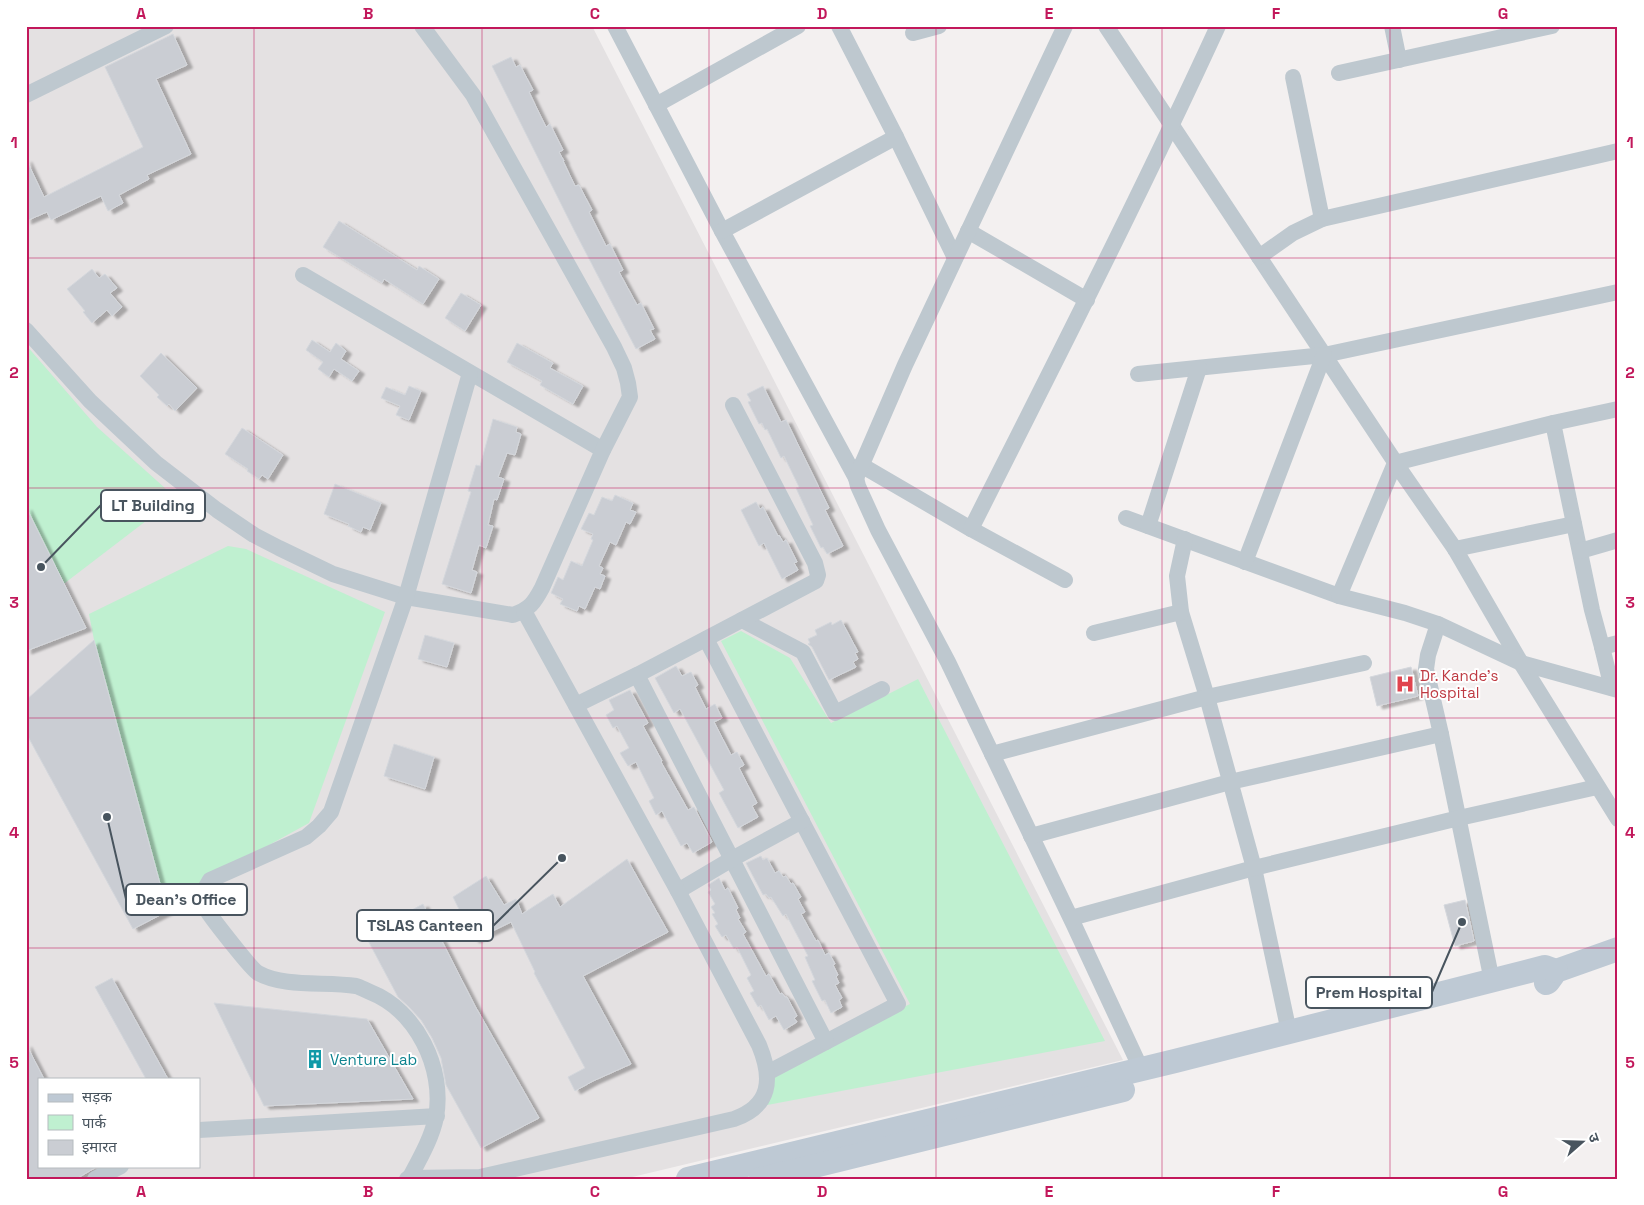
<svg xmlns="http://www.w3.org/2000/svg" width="1644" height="1205" viewBox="0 0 1644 1205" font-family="'Space Grotesk','Noto Sans Devanagari',sans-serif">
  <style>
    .education { fill: #e4e1e2; fill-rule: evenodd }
    .green { fill: #bff0d0 }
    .building { fill: #cacdd3; stroke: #d4d7dc; filter: url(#shadow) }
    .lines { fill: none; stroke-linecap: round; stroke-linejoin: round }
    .street { stroke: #bec8cf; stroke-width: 16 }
    .secondary { stroke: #bec9d4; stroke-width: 24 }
    .grid { fill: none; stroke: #c2185b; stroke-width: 1; stroke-opacity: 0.55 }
    .labels { text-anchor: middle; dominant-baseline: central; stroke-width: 4; stroke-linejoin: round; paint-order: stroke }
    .health-label { font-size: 15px; fill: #be3a42; stroke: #fff; text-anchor: start }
    .culture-label { font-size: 15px; fill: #0d838f; stroke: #fff; text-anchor: start }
    .leader { fill: none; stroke: #48545e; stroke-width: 2 }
    .callout-dot { fill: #48545e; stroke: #fff; stroke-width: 2 }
    .callout { fill: #fff; stroke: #48545e; stroke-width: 2 }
    .callout-label { font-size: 16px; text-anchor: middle; font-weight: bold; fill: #48545e }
    .neatline { fill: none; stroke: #c2185b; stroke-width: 2 }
    .grid-label { font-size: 16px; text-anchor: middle; font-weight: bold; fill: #c2185b }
  </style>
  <defs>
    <filter id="shadow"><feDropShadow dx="5.5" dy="3" stdDeviation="1" flood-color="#0004"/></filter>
  </defs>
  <rect width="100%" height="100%" fill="#f3f0f0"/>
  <!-- education -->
  <path class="education" d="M26 26H592L1123 1060 624 1179H26ZM39 1079H199V1166H39Z"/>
  <!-- green -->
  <g class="green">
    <path d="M26 345 97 427 176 498 61 586 26 513Z"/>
    <path d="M228 546 246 549 385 612 309 823 165 902 158 885 94 640 89 614Z"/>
    <path d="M741 631 790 658 831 723 918 679 1105 1041 757 1107 771 1071 910 1004 721 641Z"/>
  </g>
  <!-- building -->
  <g class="building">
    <path d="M173 34 187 65 156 79 191 154 147 175 149 179 119 195 123 203 108 211 101 196 51 220 47 212 26 221V159L44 197 143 147 105 67Z"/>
    <path d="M511 57 516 67 520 65 533 90 529 92 541 117 546 127 550 124 563 150 559 152 564 161H563L575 186 579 185 592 210 589 212 606 246 610 244 623 270 619 272 637 305 641 303 654 329 650 330 655 339 636 349 574 230 492 66Z"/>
    <path d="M339 221 417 270 419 266 439 279 423 304 384 279 382 283 323 247Z"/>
    <path d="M92 269 99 278 105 274 117 288 110 293 122 307 112 316 107 310 92 323 83 312 85 311 67 289Z"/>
    <path d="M461 293 481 305 465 331 445 318Z"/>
    <path d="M312 340 330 352 336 343 346 351 341 359 359 371 352 381 334 369 329 377 318 369 323 362 306 350Z"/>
    <path d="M517 343 553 363 550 368 583 386 573 404 540 385 542 381 507 362Z"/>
    <path d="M161 353 197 388 175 411 169 404 167 406 157 397 159 395 140 376Z"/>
    <path d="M409 386 421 391 409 420 396 415 400 406 381 398 386 387 405 395Z"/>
    <path d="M763 386 781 422 786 420 829 508 825 510 843 546 827 554 823 547 821 548 810 526 813 525 796 488 799 487 784 456 781 458 767 429 765 430 762 423 759 424 748 402 751 401 747 394Z"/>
    <path d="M493 419 517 427 516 432 521 434 515 455 507 453 498 477 504 479 497 500 494 499 488 525 493 526 486 548 479 545 472 570 477 572 471 593 442 584 471 492 468 491 476 465 480 466Z"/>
    <path d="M242 428 283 455 268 479 262 475 259 479 247 471 248 469 225 454Z"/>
    <path d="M335 484 381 503 370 530 363 527 361 532 348 526 349 524 324 514Z"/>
    <path d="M615 495 633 503 630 510 636 512 630 524 626 522 616 545 610 542 599 566 603 568 600 574 605 576 600 589 595 587 585 609 579 606 577 611 560 604 563 599 551 593 558 577 563 580 571 561 582 566 593 540 591 539 593 534 581 529 589 513 594 515 602 497 612 501Z"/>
    <path d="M756 502 760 509 763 507 778 536 779 535 783 542 786 540 797 562 794 563 798 570 782 579 764 543 759 546 741 510Z"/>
    <path d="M26 507 86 628 26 651Z"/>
    <path d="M841 620 858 652 855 653 858 659 853 662 856 667 829 680 812 647 808 644 810 643 808 639 817 635 815 630 831 622 832 625Z"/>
    <path d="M425 635 454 643 447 667 418 659Z"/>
    <path d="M94 640 165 902 170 910 133 929 26 733V700Z"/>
    <path d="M676 666 682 676 691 672 698 685 695 687 706 709 715 704 722 718 714 722 731 755 737 752 744 765 739 768 757 803 752 806 758 817 738 828 719 793 724 790 680 709 674 713 655 678Z"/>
    <path d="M1411 667 1418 696 1377 706 1370 677Z"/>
    <path d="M630 690 648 723 643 726 662 761 661 762 688 810 694 807 712 842 693 853 687 843 681 846 662 811 656 815 649 801 654 798 636 762 628 766 620 753 629 748 617 726 613 728 606 715 614 710 609 700Z"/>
    <path d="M394 744 434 757 425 789 384 776Z"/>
    <path d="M761 856 763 860 767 858 775 873 779 871 783 877 786 876 791 884 793 883 801 897 798 899 805 912 801 914 816 941 818 940 825 955 829 953 835 964 833 965 838 975 836 977 839 983 835 985 842 998 839 1000 842 1007 831 1013 825 1000 822 1001 812 981 815 980 805 957 808 956 786 914 783 916 771 897 769 898 766 894 763 895 746 863Z"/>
    <path d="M627 859 668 932 583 976 631 1064 593 1081 575 1091 568 1077 585 1068 534 973 535 972 511 922 474 940 453 897 486 876 504 905 516 899 522 914 553 894 560 907Z"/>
    <path d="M719 878 725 890 728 888 738 908 736 910 740 918 738 919 746 932 743 934 766 976 769 974 780 994 782 993 785 997H787L797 1016 794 1018 797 1022 784 1030 776 1016 769 1020 761 1005 758 1007 750 993 754 991 747 978 751 975 737 947 734 949 726 935 722 937 715 926 718 924 712 914 715 913 711 907 715 904 708 892 711 890 708 885Z"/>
    <path d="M1465 900 1474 941 1455 946 1444 905Z"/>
    <path d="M423 904 475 1006 539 1118 481 1148 446 1085 441 1058 432 1038 421 1020 408 1006 398 997 365 935Z"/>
    <path d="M112 978 168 1079H146L95 987Z"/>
    <path d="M214 1003 367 1019 413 1099 264 1106Z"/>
    <path d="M26 1044 44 1079H39V1166H98L76 1179H26Z"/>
  </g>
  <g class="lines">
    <!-- street -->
    <g class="street">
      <path d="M615 26 722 231 856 478 858 486 878 530 948 662 1074 925 1141 1069"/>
      <path d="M839 26 896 137"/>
      <path d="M1106 26 1403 474 1455 549 1521 663 1618 819"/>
      <path d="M1392 26 1399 60"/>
      <path d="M913 33 939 26"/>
      <path d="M1339 73 1552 26"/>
      <path d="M1293 77 1322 219"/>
      <path d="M26 95 166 26"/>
      <path d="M656 105 798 26"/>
      <path d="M722 231 896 137 955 258"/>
      <path d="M968 231 1087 300"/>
      <path d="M1259 257 1293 233 1322 219 1618 151"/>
      <path d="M303 275 603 450"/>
      <path d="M26 330 90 401 156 463 217 510 254 535 279 548 333 574 406 597 513 615C530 609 534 603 542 588L603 450 630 397 628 383 624 368 614 347 473 95 422 26"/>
      <path d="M1138 374 1324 355 1618 292"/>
      <path d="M1553 423 1592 610 1602 647 1612 688"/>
      <path d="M861 465 971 529 1065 580"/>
      <path d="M856 478 905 365 1065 26"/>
      <path d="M1126 518 1339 596 1405 613 1438 624 1521 663 1618 690"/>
      <path d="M1148 526 1199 368"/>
      <path d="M971 529C1055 362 1140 196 1218 26"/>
      <path d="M1185 539 1177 576 1181 612 1207 697 1254 868 1289 1032"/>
      <path d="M1455 549 1574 524"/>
      <path d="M1580 551 1618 540"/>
      <path d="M1245 562 1324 355"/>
      <path d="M1339 596 1395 463 1553 423 1618 409"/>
      <path d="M742 620 803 652 835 713 882 689"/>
      <path d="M1438 624 1428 655 1426 669 1441 734 1492 981"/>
      <path d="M1094 633 1181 612"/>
      <path d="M706 639 898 1004 767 1073"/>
      <path d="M1602 647 1618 643"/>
      <path d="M637 675 826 1042"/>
      <path d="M576 705 637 675 816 581 818 575 815 563 733 405"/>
      <path d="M992 754 1207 697 1364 663"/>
      <path d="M1031 836 1230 782 1441 734"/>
      <path d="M678 891 732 859 802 821"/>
      <path d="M1071 918 1254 868 1459 818 1597 787"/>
      <path d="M199 1130 437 1116"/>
      <path d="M95 1179 121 1166"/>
      <path d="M407 1179 409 1178 480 1177 734 1119C771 1106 773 1079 759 1045L678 891 524 611"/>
      <path d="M409 1179C419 1160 432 1138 436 1117 445 1068 416 1010 370 992 365 990 360 987 356 986 326 981 285 988 258 973 252 970 214 921 208 912 205 907 204 900 202 894L210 880 306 837 319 826 331 812 406 597 470 373"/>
    </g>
    <!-- secondary -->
    <g class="secondary">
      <path d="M1546 983 1548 982 1556 971 1618 949"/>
      <path d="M688 1179 1175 1061 1545 967 1556 971"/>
      <path d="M761 1179 1123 1090"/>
    </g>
  </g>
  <!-- grid -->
  <path class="grid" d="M254 26V1179M482 26V1179M709 26V1179M936 26V1179M1162 26V1179M1390 26V1179M26 258H1618M26 488H1618M26 718H1618M26 948H1618"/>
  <!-- icons -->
  <defs>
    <g id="hospital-bare" transform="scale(1.5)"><path d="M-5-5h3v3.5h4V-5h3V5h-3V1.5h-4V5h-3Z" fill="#e0444e" stroke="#fff" stroke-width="2.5" paint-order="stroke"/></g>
    <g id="building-bare" transform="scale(1.5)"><path d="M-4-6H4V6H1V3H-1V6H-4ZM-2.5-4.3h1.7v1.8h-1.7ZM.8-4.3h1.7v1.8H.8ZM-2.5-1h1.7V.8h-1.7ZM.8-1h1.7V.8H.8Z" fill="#0f9aa8" stroke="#fff" stroke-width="2.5" paint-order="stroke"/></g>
  </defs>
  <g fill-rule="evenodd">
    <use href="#hospital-bare" x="1405" y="684"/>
    <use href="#building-bare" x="315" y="1059"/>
  </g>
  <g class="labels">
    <!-- health labels -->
    <g class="health-label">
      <text x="1420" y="675">Dr. Kande's<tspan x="1420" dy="17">Hospital</tspan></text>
    </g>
    <!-- culture labels -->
    <g class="culture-label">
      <text x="330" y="1059">Venture Lab</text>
    </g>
  </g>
  <!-- callouts -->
  <path class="leader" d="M41 567L101 505M107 817L126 899M562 858L493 926M1462 922L1432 992"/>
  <g class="callout-dot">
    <circle cx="41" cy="567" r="5"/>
    <circle cx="107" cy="817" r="5"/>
    <circle cx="562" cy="858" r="5"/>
    <circle cx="1462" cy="922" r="5"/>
  </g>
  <g class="callout">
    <rect x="101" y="490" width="104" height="31" rx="5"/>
    <rect x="126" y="884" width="121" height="31" rx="5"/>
    <rect x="357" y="910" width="136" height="31" rx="5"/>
    <rect x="1306" y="977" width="126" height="31" rx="5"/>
  </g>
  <g class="callout-label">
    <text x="153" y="511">LT Building</text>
    <text x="186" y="905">Dean's Office</text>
    <text x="425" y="931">TSLAS Canteen</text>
    <text x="1369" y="998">Prem Hospital</text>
  </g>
  <!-- border -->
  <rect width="1644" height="1205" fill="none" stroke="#ffffff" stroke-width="55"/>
  <!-- legend -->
  <rect x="38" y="1078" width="162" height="90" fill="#ffffff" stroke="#b6bbbf"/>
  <rect x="48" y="1094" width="25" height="8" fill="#bec9d4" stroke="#b6bbbf"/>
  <text x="82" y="1102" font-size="15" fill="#48545e">सड़क</text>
  <rect x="48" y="1115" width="25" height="15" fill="#bff0d0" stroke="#b6bbbf"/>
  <text x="82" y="1128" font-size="15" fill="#48545e">पार्क</text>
  <rect x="48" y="1140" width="25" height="15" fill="#cacdd3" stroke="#b6bbbf"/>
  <text x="82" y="1152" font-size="15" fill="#48545e">इमारत</text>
  <!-- north arrow -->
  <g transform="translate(1582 1142) rotate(70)" stroke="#ffffff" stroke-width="4" paint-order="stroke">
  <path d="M0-4L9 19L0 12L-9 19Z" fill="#48545e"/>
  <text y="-8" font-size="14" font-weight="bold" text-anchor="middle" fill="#48545e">उ</text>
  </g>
  <rect x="28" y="28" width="1588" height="1150" class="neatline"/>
  <g class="grid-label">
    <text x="141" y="19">A</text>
    <text x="368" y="19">B</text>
    <text x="595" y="19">C</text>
    <text x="822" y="19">D</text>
    <text x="1049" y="19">E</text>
    <text x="1276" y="19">F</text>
    <text x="1503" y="19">G</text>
    <text x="14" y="148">1</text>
    <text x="1630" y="148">1</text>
    <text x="14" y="378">2</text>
    <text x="1630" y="378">2</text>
    <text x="14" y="608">3</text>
    <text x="1630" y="608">3</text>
    <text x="14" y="838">4</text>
    <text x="1630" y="838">4</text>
    <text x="14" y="1068">5</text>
    <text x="1630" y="1068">5</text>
    <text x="141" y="1197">A</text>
    <text x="368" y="1197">B</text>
    <text x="595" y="1197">C</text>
    <text x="822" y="1197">D</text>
    <text x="1049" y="1197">E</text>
    <text x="1276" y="1197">F</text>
    <text x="1503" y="1197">G</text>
  </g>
</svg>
